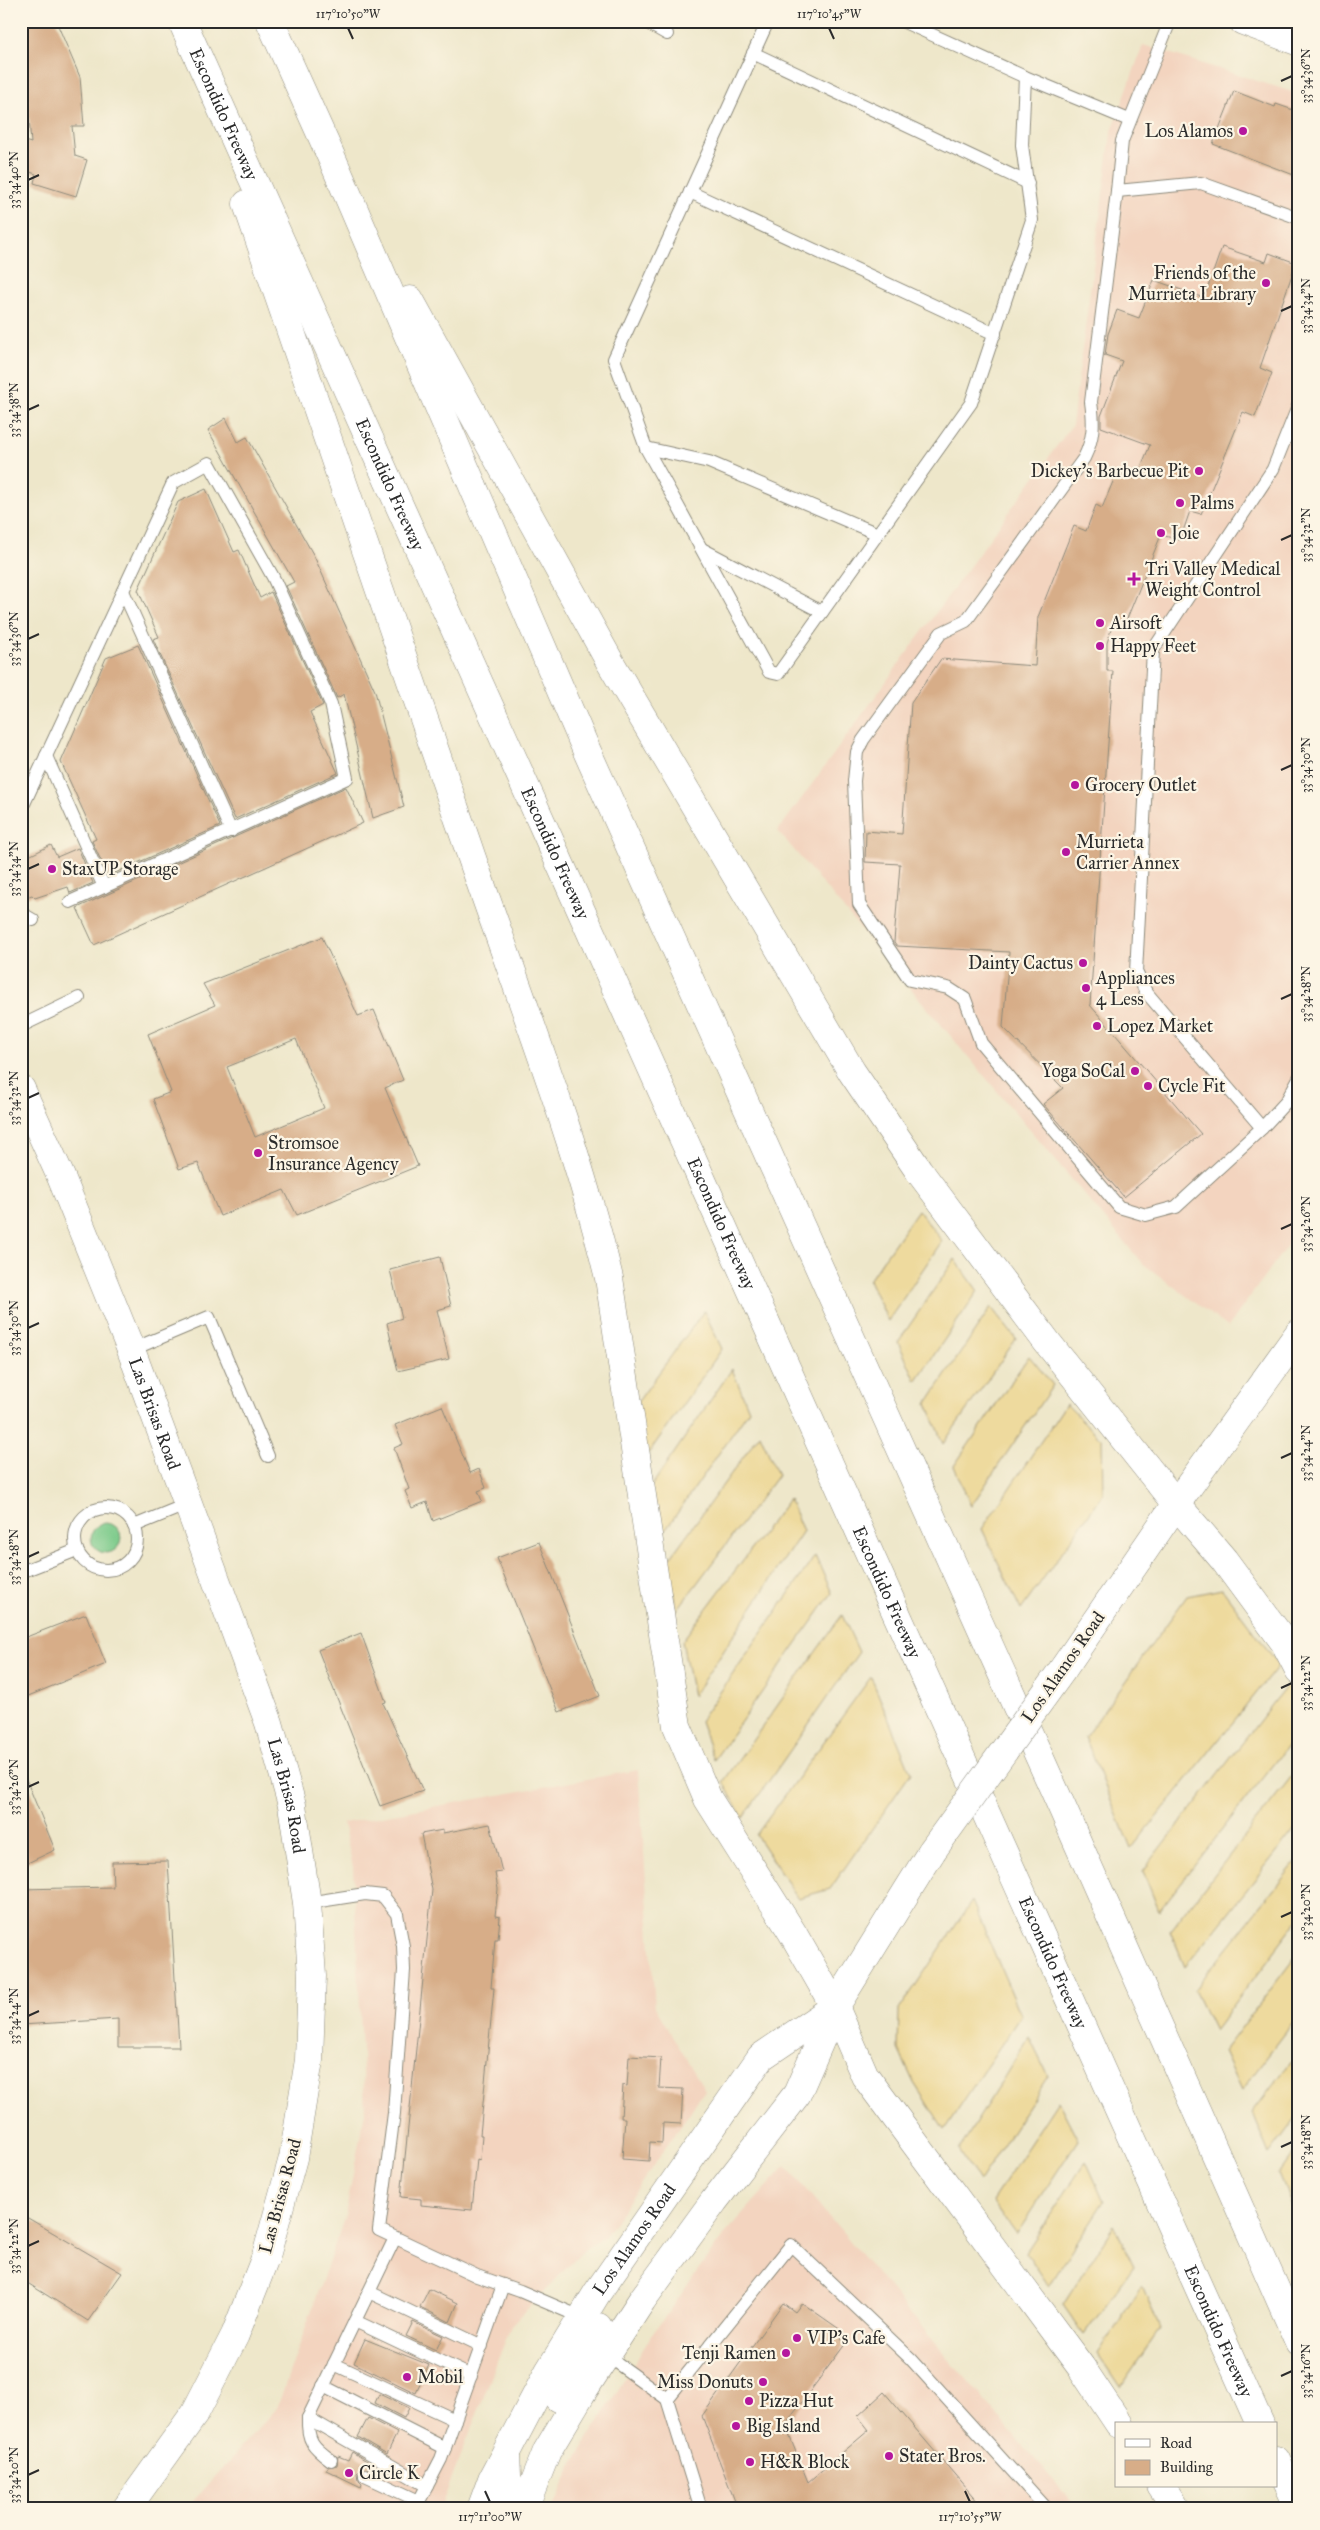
<svg xmlns="http://www.w3.org/2000/svg" width="1320" height="2530" viewBox="0 0 1320 2530" font-family="'IM FELL Great Primer',serif">
  <style>
    .built { fill: #f3d4bf }
    .green { fill: #7cca8a; stroke: #547a5a }
    .sand { fill: #eeda9e; stroke: #8c8264 }
    .building { fill: #d7ad88; fill-rule: evenodd }
    .lines { fill: none; stroke-linecap: round; stroke-linejoin: round }
    .service-casing { stroke: #8c897a; stroke-width: 14 }
    .tertiary-casing { stroke: #8c897a; stroke-width: 29 }
    .secondary-casing { stroke: #8c897a; stroke-width: 29 }
    .motorway-casing { stroke: #8c897a; stroke-width: 29 }
    .service { stroke: #fff; stroke-width: 12 }
    .tertiary { stroke: #fff; stroke-width: 28 }
    .secondary { stroke: #fff; stroke-width: 28 }
    .motorway { stroke: #fff; stroke-width: 28 }
    .secondary-bridge-casing { stroke: #8c897a; stroke-width: 29; stroke-linecap: butt }
    .secondary-bridge { stroke: #fff; stroke-width: 28 }
    .ticks { fill: none; stroke: #2b2b2b; stroke-width: 2 }
    .poi-dot { fill: #b5179e; stroke: #fcf5e5; stroke-width: 2 }
    .labels { text-anchor: middle; dominant-baseline: central; stroke-width: 4.5; stroke-linejoin: round; paint-order: stroke }
    .street-label { font-size: 18px; fill: #2b2b2b; stroke: #fcf5e5 }
    .poi-label { font-size: 18px; fill: #2b2b2b; stroke: #fcf5e5; text-anchor: start }
    .neatline { fill: none; stroke: #2b2b2b; stroke-width: 2 }
    .ticks-label { font-size: 12px; text-anchor: middle; fill: #2b2b2b }
  </style>
  <rect width="100%" height="100%" fill="#fcf5e5"/>
  <filter id="ink" filterUnits="userSpaceOnUse"><feTurbulence type="fractalNoise" baseFrequency=".02" numOctaves="2"/><feDisplacementMap in="SourceGraphic" scale="10" xChannelSelector="R" yChannelSelector="G"/><feConvolveMatrix kernelMatrix="1 2 1 2 8 2 1 2 1" color-interpolation-filters="sRGB"/></filter>
  <filter id="wash" filterUnits="userSpaceOnUse"><feTurbulence type="fractalNoise" baseFrequency=".0096" numOctaves="4" result="noise"/><feDisplacementMap in="SourceGraphic" scale="20" xChannelSelector="R" yChannelSelector="G"/><feGaussianBlur stdDeviation="1.12" result="paint"/><feColorMatrix in="noise" values="0 0 0 0 0 0 0 0 0 0 0 0 0 0 0 0 0 1.4 0 .05"/><feComposite in="paint" operator="in"/></filter>
  <g filter="url(#wash)">
    <rect width="100%" height="100%" fill="#eee7ca"/>
    <!-- built -->
    <g class="built">
      <path d="M1143 45 1299 94V1229L1228 1327 1142 1263 778 831 1072 425 1111 134Z"/>
      <path d="M638 1770 655 2007 705 2090 605 2236 585 2249 511 2326 440 2509H186L277 2408 345 2216 365 2112 353 1867 343 1823Z"/>
      <path d="M786 2166 958 2370 1078 2509H553L572 2465 651 2336 724 2235Z"/>
    </g>
    <!-- green -->
    <circle class="green" cx="106" cy="1538" r="15"/>
    <!-- sand -->
    <g class="sand">
      <path d="M918 1210 942 1241 888 1321 869 1280Z"/>
      <path d="M955 1259 978 1291 916 1381 898 1342Z"/>
      <path d="M991 1307 1016 1339 943 1444 927 1403Z"/>
      <path d="M704 1311 722 1349 643 1461 634 1407Z"/>
      <path d="M1029 1356 1053 1385 971 1506 954 1466Z"/>
      <path d="M732 1369 749 1410 662 1535 650 1488Z"/>
      <path d="M1066 1404 1102 1440 1103 1494 1021 1610 982 1529Z"/>
      <path d="M760 1434 778 1475 677 1610 667 1562Z"/>
      <path d="M789 1499 803 1531 693 1696 682 1641Z"/>
      <path d="M815 1556 832 1593 714 1760 700 1721Z"/>
      <path d="M1222 1589 1279 1665 1131 1849 1085 1737 1187 1596Z"/>
      <path d="M842 1615 859 1652 743 1818 723 1782Z"/>
      <path d="M871 1677 911 1773 830 1889 798 1898 756 1835Z"/>
      <path d="M1289 1683 1299 1702V1731L1159 1911 1143 1871Z"/>
      <path d="M1299 1767V1824L1185 1967 1170 1931Z"/>
      <path d="M1299 1858V1919L1214 2031 1194 1990Z"/>
      <path d="M972 1901 1021 2015 944 2130 914 2083 898 2049 899 2010Z"/>
      <path d="M1299 1952V2015L1241 2091 1223 2052Z"/>
      <path d="M1029 2037 1048 2076 979 2182 959 2150Z"/>
      <path d="M1299 2051V2114L1269 2154 1252 2113Z"/>
      <path d="M1058 2101 1078 2140 1016 2234 992 2201Z"/>
      <path d="M1299 2146V2208L1295 2213 1279 2174Z"/>
      <path d="M1086 2161 1104 2201 1049 2286 1026 2252Z"/>
      <path d="M1114 2225 1134 2266 1084 2335 1063 2305Z"/>
      <path d="M1142 2285 1160 2329 1120 2387 1098 2354Z"/>
    </g>
    <g id="blocks">
      <!-- building -->
      <g class="building">
        <path d="M21 21H56L80 77 84 126H72L75 156 87 160 76 196 34 183 36 174 21 169V140L31 143 27 95 21 82Z"/>
        <path d="M1234 91 1275 107 1276 104 1299 112V177L1213 144Z"/>
        <path d="M1222 247 1266 262 1269 253 1296 263 1260 368 1272 373 1255 417 1243 412 1201 514 1190 511 1180 540 1161 535 1124 626 1113 623 1107 643V671H1113L1090 1005 1201 1134 1124 1197 1043 1104 1063 1088 1003 1027 1009 952 897 946 894 942 900 864 865 862 866 831 902 834 911 703 941 659 1035 666 1038 617 1074 526 1086 531 1096 505 1102 508 1117 472 1136 479 1150 445 1101 427V416L1122 361 1105 355 1108 334 1117 310 1139 318 1154 280 1204 298Z"/>
        <path d="M226 418 238 442 247 437 314 556 375 691 404 807 373 818 344 694 337 698 286 586 294 582 208 430Z"/>
        <path d="M206 489 234 552 239 550 260 598 271 592 323 705 310 712 338 773 235 819 153 639 159 637 138 590 178 502Z"/>
        <path d="M138 645 220 826 108 876 92 841 96 839 61 762 106 658Z"/>
        <path d="M346 787 363 823 94 945 77 908Z"/>
        <path d="M51 845 57 857 78 848 93 883 70 893 68 887 35 898 32 895 21 899V860Z"/>
        <path d="M322 937 358 1016 374 1010 403 1080 385 1088 418 1166 297 1215 284 1190 220 1216 198 1163 179 1169 153 1099 171 1092 148 1034 215 1005 203 984ZM296 1039 324 1108 255 1137 227 1067Z"/>
        <path d="M440 1257 451 1306 437 1310 449 1359 398 1371 387 1323 402 1318 390 1270Z"/>
        <path d="M442 1406 470 1473 479 1469 486 1488 478 1491 482 1501 433 1521 427 1502 412 1508 405 1491 409 1489 394 1448 403 1444 395 1425Z"/>
        <path d="M539 1542 600 1696 559 1712 497 1558Z"/>
        <path d="M86 1614 106 1664 21 1699V1639Z"/>
        <path d="M361 1633 386 1702 383 1703 423 1791 380 1806 318 1650Z"/>
        <path d="M21 1767 55 1850 21 1866Z"/>
        <path d="M490 1824 502 1872 495 1873 498 1889 495 1916 500 1917 498 1939H495L491 1988H494L480 2135H482L480 2160 477 2159 472 2210 421 2205V2199L401 2197 432 1890 421 1834 443 1830V1833Z"/>
        <path d="M168 1861 179 2047H118V2019L21 2025V1889L113 1887 112 1862Z"/>
        <path d="M629 2056 661 2058 659 2088 683 2089 681 2124 663 2123 662 2143 650 2142 649 2161 622 2159 625 2118H621L623 2085 627 2086Z"/>
        <path d="M21 2214 122 2273 88 2321 21 2279Z"/>
        <path d="M429 2289 458 2303 450 2322 420 2307Z"/>
        <path d="M783 2303 795 2312 802 2303 845 2333 841 2339 846 2343 785 2425 808 2482 869 2430 858 2416 884 2392 984 2509H738L702 2416Z"/>
        <path d="M413 2322 443 2336 436 2350 406 2336Z"/>
        <path d="M365 2339 429 2365 416 2393 354 2363Z"/>
        <path d="M379 2394 409 2408 404 2418 375 2403Z"/>
        <path d="M368 2418 397 2433 387 2454 358 2437Z"/>
        <path d="M352 2452 370 2463 368 2469H361L357 2473 358 2480 362 2484 361 2487 326 2470 328 2467 337 2465 338 2456 348 2460Z"/>
      </g>
    </g>
  </g>
  <g filter="url(#ink)">
    <use href="#blocks" fill-opacity="0" stroke="#8c897a" stroke-width="1"/>
    <g class="lines">
      <!-- service casing -->
      <g class="service-casing">
        <g id="service">
          <path d="M644 21 667 34"/>
          <path d="M768 21 614 359 646 448 769 672 778 674 971 403 1032 220 1022 145 1025 77"/>
          <path d="M902 21 1025 77 1129 120"/>
          <path d="M1170 21 1122 141 1117 191 1201 183 1299 218"/>
          <path d="M753 53 1028 183"/>
          <path d="M1117 191 1091 402C1094 423 1094 438 1084 458L966 621 941 633 863 740 857 752 854 781 859 904 910 980 948 988 965 999 981 1043 1119 1207 1146 1215 1176 1207 1262 1128"/>
          <path d="M690 192 995 334"/>
          <path d="M1299 404 1273 469 1153 650 1136 972 1146 992 1262 1128 1286 1102 1299 1078"/>
          <path d="M646 448 709 462 878 534"/>
          <path d="M702 549 822 612"/>
          <path d="M123 591 231 831"/>
          <path d="M46 756 104 887"/>
          <path d="M21 810 173 483 209 463 273 577 331 704 347 778 70 902"/>
          <path d="M21 913 33 920"/>
          <path d="M21 1026 79 998"/>
          <path d="M131 1350 209 1317 268 1456"/>
          <circle cx="106" cy="1539" r="31"/>
          <path d="M134 1526 188 1504"/>
          <path d="M21 1572 77 1550"/>
          <path d="M307 1903 365 1894 383 1896 397 1914 403 1946 404 1970 394 2113 379 2230 477 2276 520 2291 583 2318"/>
          <path d="M395 2238 308 2418 427 2486"/>
          <path d="M369 2292 482 2346"/>
          <path d="M355 2321 471 2376"/>
          <path d="M606 2355 667 2399"/>
          <path d="M334 2364 455 2420"/>
          <path d="M323 2386 445 2448"/>
          <path d="M308 2418C307 2441 313 2447 331 2460"/>
          <path d="M365 2476 419 2501"/>
          <path d="M415 2509 441 2459 503 2285"/>
          <path d="M701 2509 667 2399 791 2245 911 2359 1047 2509"/>
        </g>
      </g>
      <!-- tertiary casing -->
      <g class="tertiary-casing">
        <g id="tertiary">
          <path id="s1" d="M21 1089 61 1177 131 1350 269 1723 292 1805 307 1903 312 1976 309 2060 293 2158 266 2256 235 2335 195 2413 126 2509"/>
        </g>
      </g>
      <!-- secondary casing -->
      <g class="secondary-casing">
        <g id="secondary">
          <path d="M1243 21 1299 42"/>
          <path d="M1063 1669 1176 1504 1299 1333"/>
          <path d="M558 2398 598 2327 593 2325"/>
          <path id="s2" d="M481 2509 492 2479 549 2371 597 2293 761 2057 835 2007"/>
          <path d="M503 2509 508 2496 506 2455"/>
          <path d="M524 2509 547 2451 581 2394 642 2300 714 2201 797 2094 835 2007 932 1851"/>
        </g>
      </g>
      <!-- motorway casing -->
      <g class="motorway-casing">
        <g id="motorway">
          <path id="s3" d="M182 21 1260 2424"/>
          <path d="M270 21 334 163 586 749 1061 1805 1299 2342"/>
          <path d="M247 204C322 425 398 646 475 867 522 1003 575 1137 609 1278L677 1726 708 1799 792 1932 835 2007 865 2076 1081 2367 1119 2424"/>
          <path d="M410 300 610 662 852 1072 919 1171 1047 1342 1176 1504 1224 1560 1285 1643 1299 1670"/>
          <path d="M1276 2460 1298 2509"/>
          <path d="M1161 2486 1176 2509"/>
        </g>
      </g>
      <!-- service -->
      <use href="#service" class="service"/>
      <!-- tertiary -->
      <use href="#tertiary" class="tertiary"/>
      <!-- secondary -->
      <use href="#secondary" class="secondary"/>
      <!-- motorway -->
      <use href="#motorway" class="motorway"/>
      <!-- secondary-bridge casing -->
      <g class="secondary-bridge-casing">
        <path id="secondary-bridge" d="M932 1851 1063 1669"/>
      </g>
      <!-- secondary-bridge -->
      <use href="#secondary-bridge" class="secondary-bridge"/>
    </g>
  </g>
  <!-- ticks -->
  <path class="ticks" d="M348 28 353 39M829 28 834 39M1281 81 1292 76M28 180 39 175M1281 311 1292 306M28 410 39 405M1281 540 1292 535M28 639 39 634M1281 770 1292 765M28 869 39 864M1281 999 1292 994M28 1098 39 1093M1281 1229 1292 1224M28 1328 39 1323M1281 1458 1292 1453M28 1557 39 1552M1281 1688 1292 1683M28 1787 39 1782M1281 1917 1292 1912M28 2016 39 2011M1281 2147 1292 2142M28 2246 39 2241M1281 2376 1292 2371M28 2475 39 2470M485 2491 490 2502M965 2491 970 2502"/>
  <!-- markers -->
  <g class="poi-dot">
    <circle cx="1243" cy="131" r="5"/>
    <circle cx="1266" cy="283" r="5"/>
    <circle cx="1199" cy="471" r="5"/>
    <circle cx="1180" cy="503" r="5"/>
    <circle cx="1161" cy="533" r="5"/>
    <path d="M1131.5 571.5h5v5h5v5h-5v5h-5v-5h-5v-5h5z"/>
    <circle cx="1100" cy="623" r="5"/>
    <circle cx="1100" cy="646" r="5"/>
    <circle cx="1075" cy="785" r="5"/>
    <circle cx="1066" cy="852" r="5"/>
    <circle cx="52" cy="869" r="5"/>
    <circle cx="1083" cy="963" r="5"/>
    <circle cx="1086" cy="988" r="5"/>
    <circle cx="1097" cy="1026" r="5"/>
    <circle cx="1135" cy="1071" r="5"/>
    <circle cx="1148" cy="1086" r="5"/>
    <circle cx="258" cy="1153" r="5"/>
    <circle cx="797" cy="2338" r="5"/>
    <circle cx="786" cy="2353" r="5"/>
    <circle cx="407" cy="2377" r="5"/>
    <circle cx="763" cy="2382" r="5"/>
    <circle cx="749" cy="2401" r="5"/>
    <circle cx="736" cy="2426" r="5"/>
    <circle cx="889" cy="2456" r="5"/>
    <circle cx="750" cy="2462" r="5"/>
    <circle cx="349" cy="2473" r="5"/>
  </g>
  <g class="labels">
    <!-- street labels -->
    <g class="street-label">
      <text stroke="none"><textPath href="#s3" startOffset="102">Escondido Freeway</textPath></text>
      <text stroke="none"><textPath href="#s3" startOffset="508">Escondido Freeway</textPath></text>
      <text stroke="none"><textPath href="#s3" startOffset="912">Escondido Freeway</textPath></text>
      <text stroke="none"><textPath href="#s3" startOffset="1318">Escondido Freeway</textPath></text>
      <text stroke="none"><textPath href="#s1" startOffset="351">Las Brisas Road</textPath></text>
      <text stroke="none"><textPath href="#s3" startOffset="1722">Escondido Freeway</textPath></text>
      <text transform="translate(1063 1667) rotate(-55)">Los Alamos Road</text>
      <text stroke="none"><textPath href="#s1" startOffset="756">Las Brisas Road</textPath></text>
      <text stroke="none"><textPath href="#s3" startOffset="2128">Escondido Freeway</textPath></text>
      <text transform="translate(280 2196) rotate(-75)">Las Brisas Road</text>
      <text stroke="none"><textPath href="#s2" startOffset="311">Los Alamos Road</textPath></text>
      <text stroke="none"><textPath href="#s3" startOffset="2532">Escondido Freeway</textPath></text>
    </g>
    <!-- poi labels -->
    <g class="poi-label">
      <text x="1233" y="131" text-anchor="end">Los Alamos</text>
      <text x="1256" y="273" text-anchor="end">Friends of the<tspan x="1256" dy="21">Murrieta Library</tspan></text>
      <text x="1189" y="471" text-anchor="end">Dickey's Barbecue Pit</text>
      <text x="1190" y="503">Palms</text>
      <text x="1171" y="533">Joie</text>
      <text x="1145" y="569">Tri Valley Medical<tspan x="1145" dy="21">Weight Control</tspan></text>
      <text x="1110" y="623">Airsoft</text>
      <text x="1110" y="646">Happy Feet</text>
      <text x="1085" y="785">Grocery Outlet</text>
      <text x="1076" y="842">Murrieta<tspan x="1076" dy="21">Carrier Annex</tspan></text>
      <text x="62" y="869">StaxUP Storage</text>
      <text x="1073" y="963" text-anchor="end">Dainty Cactus</text>
      <text x="1096" y="978">Appliances<tspan x="1096" dy="21">4 Less</tspan></text>
      <text x="1107" y="1026">Lopez Market</text>
      <text x="1125" y="1071" text-anchor="end">Yoga SoCal</text>
      <text x="1158" y="1086">Cycle Fit</text>
      <text x="268" y="1143">Stromsoe<tspan x="268" dy="21">Insurance Agency</tspan></text>
      <text x="807" y="2338">VIP's Cafe</text>
      <text x="776" y="2353" text-anchor="end">Tenji Ramen</text>
      <text x="417" y="2377">Mobil</text>
      <text x="753" y="2382" text-anchor="end">Miss Donuts</text>
      <text x="759" y="2401">Pizza Hut</text>
      <text x="746" y="2426">Big Island</text>
      <text x="899" y="2456">Stater Bros.</text>
      <text x="760" y="2462">H&amp;R Block</text>
      <text x="359" y="2473">Circle K</text>
    </g>
  </g>
  <!-- margin -->
  <rect width="1320" height="2530" fill="none" stroke="#fcf5e5" stroke-width="55"/>
  <!-- legend -->
  <rect x="1115" y="2422" width="162" height="65" fill="#fcf5e5" stroke="#a8a49b"/>
  <rect x="1125" y="2439" width="25" height="8" fill="#ffffff" stroke="#a8a49b"/>
  <text x="1160" y="2448" font-size="15" fill="#2b2b2b">Road</text>
  <rect x="1125" y="2460" width="25" height="15" fill="#d7ad88" stroke="#a8a49b"/>
  <text x="1160" y="2472" font-size="15" fill="#2b2b2b">Building</text>
  <rect x="28" y="28" width="1264" height="2474" class="neatline"/>
  <g class="ticks-label">
    <text x="348" y="18">117°10'50"W</text>
    <text x="829" y="18">117°10'45"W</text>
    <text transform="translate(1306 76) rotate(-90)" y="4">33°34'36"N</text>
    <text transform="translate(14 180) rotate(-90)" y="4">33°34'40"N</text>
    <text transform="translate(1306 306) rotate(-90)" y="4">33°34'34"N</text>
    <text transform="translate(14 410) rotate(-90)" y="4">33°34'38"N</text>
    <text transform="translate(1306 535) rotate(-90)" y="4">33°34'32"N</text>
    <text transform="translate(14 639) rotate(-90)" y="4">33°34'36"N</text>
    <text transform="translate(1306 765) rotate(-90)" y="4">33°34'30"N</text>
    <text transform="translate(14 869) rotate(-90)" y="4">33°34'34"N</text>
    <text transform="translate(1306 994) rotate(-90)" y="4">33°34'28"N</text>
    <text transform="translate(14 1098) rotate(-90)" y="4">33°34'32"N</text>
    <text transform="translate(1306 1224) rotate(-90)" y="4">33°34'26"N</text>
    <text transform="translate(14 1328) rotate(-90)" y="4">33°34'30"N</text>
    <text transform="translate(1306 1453) rotate(-90)" y="4">33°34'24"N</text>
    <text transform="translate(14 1557) rotate(-90)" y="4">33°34'28"N</text>
    <text transform="translate(1306 1683) rotate(-90)" y="4">33°34'22"N</text>
    <text transform="translate(14 1787) rotate(-90)" y="4">33°34'26"N</text>
    <text transform="translate(1306 1912) rotate(-90)" y="4">33°34'20"N</text>
    <text transform="translate(14 2016) rotate(-90)" y="4">33°34'24"N</text>
    <text transform="translate(1306 2142) rotate(-90)" y="4">33°34'18"N</text>
    <text transform="translate(14 2246) rotate(-90)" y="4">33°34'22"N</text>
    <text transform="translate(1306 2371) rotate(-90)" y="4">33°34'16"N</text>
    <text transform="translate(14 2475) rotate(-90)" y="4">33°34'20"N</text>
    <text x="490" y="2521">117°11'00"W</text>
    <text x="970" y="2521">117°10'55"W</text>
  </g>
</svg>
